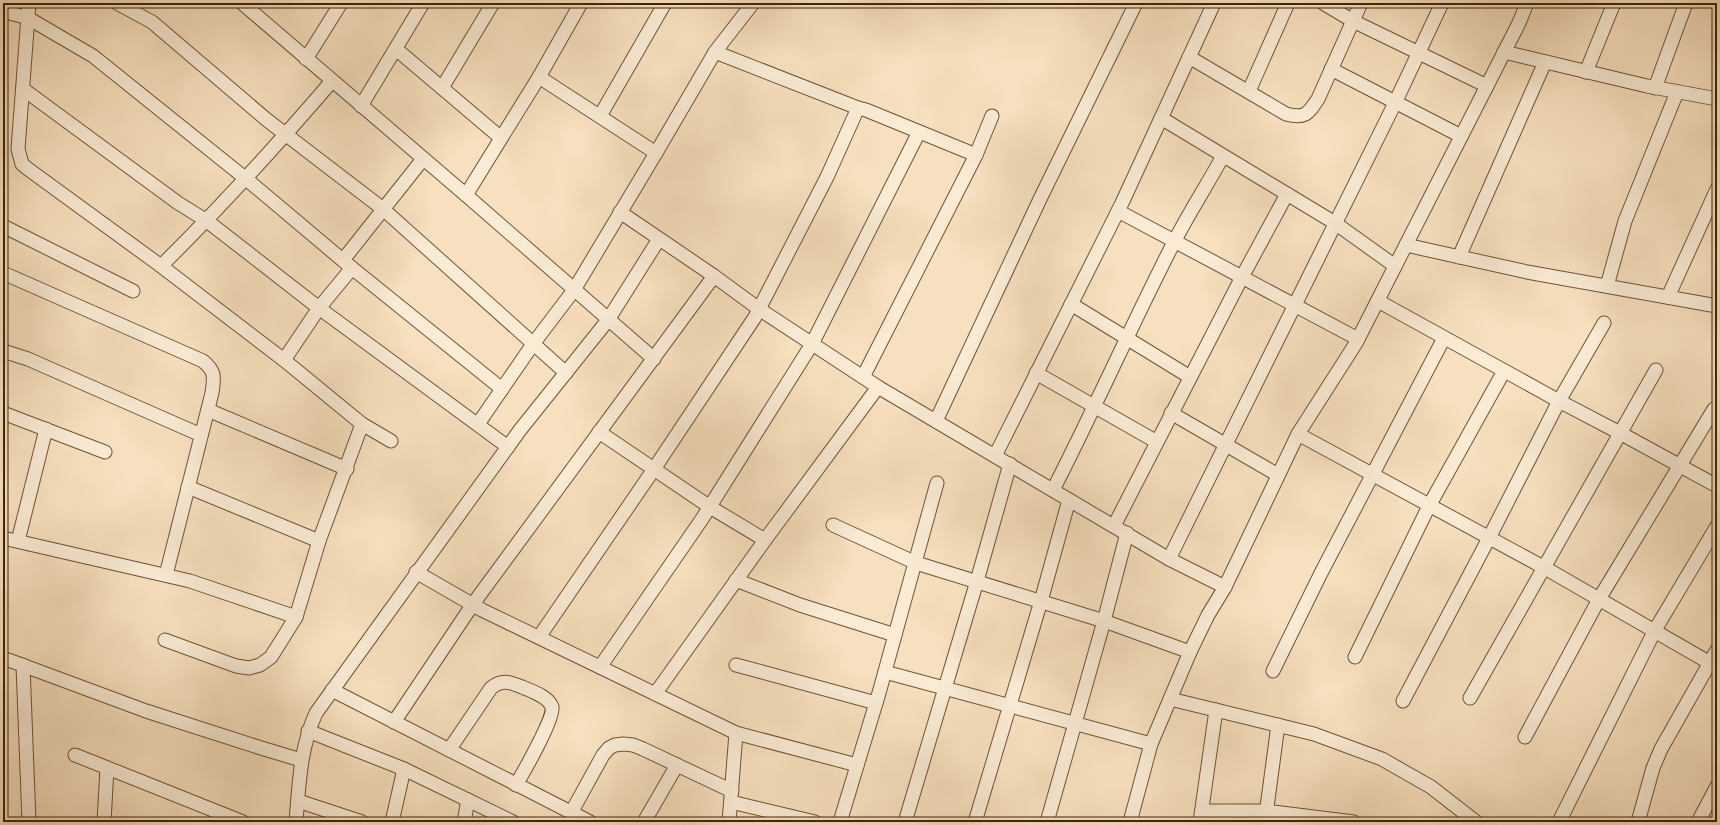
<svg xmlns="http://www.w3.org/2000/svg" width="1720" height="825" viewBox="0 0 1720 825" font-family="'Libre Bodoni',serif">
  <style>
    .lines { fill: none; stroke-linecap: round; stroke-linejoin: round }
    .street-casing { stroke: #6d5434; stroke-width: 15 }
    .street { stroke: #faebd5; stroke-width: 13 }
  </style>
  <rect width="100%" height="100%" fill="#f7e0bf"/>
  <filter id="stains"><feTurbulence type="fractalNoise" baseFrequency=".005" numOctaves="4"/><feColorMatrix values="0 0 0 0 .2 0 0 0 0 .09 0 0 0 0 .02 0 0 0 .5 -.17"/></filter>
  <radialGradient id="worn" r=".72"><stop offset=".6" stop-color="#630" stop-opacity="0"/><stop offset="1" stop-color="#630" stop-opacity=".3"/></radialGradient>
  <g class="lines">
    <!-- street casing -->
    <g class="street-casing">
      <g id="street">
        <path d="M29 3 18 149 22 164 28 169 161 266 284 360 362 424 391 441"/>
        <path d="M117 3 152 22 267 120 383 209 566 373"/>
        <path d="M242 3 466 195 654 359"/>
        <path d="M1323 3 1353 21 1487 86"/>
        <path d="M3 11 28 18 93 56 245 178 352 268 502 389"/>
        <path d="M396 49 501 138"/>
        <path d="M715 52 858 108 866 110 976 155"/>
        <path d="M1504 52 1647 86 1717 99"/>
        <path d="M1189 57 1286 114C1305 119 1308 114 1318 99L1361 3"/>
        <path d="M306 59 341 3"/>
        <path d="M1331 69 1461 136"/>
        <path d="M1586 72 1614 3"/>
        <path d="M539 77 656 153"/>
        <path d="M442 88 493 3"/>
        <path d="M1655 88 1686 3"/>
        <path d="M23 89 178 203 207 221 319 308 508 447"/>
        <path d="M1249 91 1288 3"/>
        <path d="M361 106 423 3"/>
        <path d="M600 116 665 3"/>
        <path d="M1161 118 1335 223 1395 266"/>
        <path d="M466 195 539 77 581 3"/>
        <path d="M1118 211 1358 339"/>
        <path d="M620 212 714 276 759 309 878 387 1169 559 1225 587"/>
        <path d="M3 226 133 291"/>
        <path d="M1406 245 1527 272 1717 306"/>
        <path d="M1459 257 1545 62"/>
        <path d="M343 260 423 159"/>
        <path d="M161 266C221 207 277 145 332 81"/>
        <path d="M3 273 203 361C216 372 214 377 212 393L166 575"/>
        <path d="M1607 286 1625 221 1677 92"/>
        <path d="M1668 297 1717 189"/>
        <path d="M1378 301 1559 401 1620 433 1717 486"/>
        <path d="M1071 304 1190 377"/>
        <path d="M3 351 28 359 201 435"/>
        <path d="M284 360 319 308 352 268"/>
        <path d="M1036 373 1157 442"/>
        <path d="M863 377 976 155 992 116"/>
        <path d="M208 410 347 469"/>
        <path d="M3 413 105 452"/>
        <path d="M1171 413 1278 475"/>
        <path d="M936 421 1040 199 1136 3"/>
        <path d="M478 424 533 344 574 290 656 153 715 52 753 3"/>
        <path d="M599 432 710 507 765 540"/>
        <path d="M1298 434 1545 568 1717 667"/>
        <path d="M995 456 1122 203 1214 3"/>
        <path d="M188 487 319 541"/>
        <path d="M1053 490C1095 408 1132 324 1174 242 1189 213 1207 185 1223 156"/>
        <path d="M833 525 916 563 1104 621 1190 652"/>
        <path d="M1114 526 1242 277 1287 194"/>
        <path d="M3 538 190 581 296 617"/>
        <path d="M18 541 46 429"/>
        <path d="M1169 559 1395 103 1442 3"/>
        <path d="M416 572 482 610 736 733 857 765"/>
        <path d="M736 580 800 605 895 635"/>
        <path d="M539 637 654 469 755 317 827 177 858 108"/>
        <path d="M165 640 236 666 249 668 260 665 271 657 296 617 319 541 362 424"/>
        <path d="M1355 657 1429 506 1504 371"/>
        <path d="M3 658 146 711 261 748 301 760"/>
        <path d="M23 665 29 822"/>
        <path d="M736 665 876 703"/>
        <path d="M600 667 702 519 812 344 919 132"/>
        <path d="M1273 671 1321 573 1444 338"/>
        <path d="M885 672 1151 744"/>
        <path d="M332 690 590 822"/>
        <path d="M655 694 765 540 878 387"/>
        <path d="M1470 698 1656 370"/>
        <path d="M1170 699 1314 734 1382 759 1431 787 1476 822"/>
        <path d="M1403 701 1489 538 1559 401 1604 323"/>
        <path d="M394 722 473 604 714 276"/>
        <path d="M308 731 404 769 513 822"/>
        <path d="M1525 737 1599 599 1714 409"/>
        <path d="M449 750 491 688C502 679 510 682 522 687 531 691 548 696 552 707 555 717 523 773 516 785"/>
        <path d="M75 755 243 822"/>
        <path d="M298 801 362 822"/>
        <path d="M731 802 815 822"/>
        <path d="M1202 811H1266L1354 822"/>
        <path d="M571 813 603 755 609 748 615 745 623 744 633 745 643 749 732 791"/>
        <path d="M104 822 107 768"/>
        <path d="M296 822C299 784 300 748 316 713L520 430 608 320 659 239"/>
        <path d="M392 822 404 769"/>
        <path d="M464 822 468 800"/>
        <path d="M644 822 677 765"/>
        <path d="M729 822 736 733"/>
        <path d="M840 822 879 693 937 483"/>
        <path d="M905 822 977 581 1010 464"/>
        <path d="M975 822 1041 601 1069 500"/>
        <path d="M1047 822 1104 621 1127 533"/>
        <path d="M1130 822 1151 744 1190 652 1208 615 1225 587 1298 434 1356 343 1519 23 1527 3"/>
        <path d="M1200 822 1216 710"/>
        <path d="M1265 822 1278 725"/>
        <path d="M1559 822 1655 630 1717 526"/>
        <path d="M1638 822 1653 768 1661 749 1717 650"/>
        <path d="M1698 822 1717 786"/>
      </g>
    </g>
    <!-- street -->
    <use href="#street" class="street"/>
  </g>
  <!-- margin -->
  <rect width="1720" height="825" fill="none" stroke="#f7e0bf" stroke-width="16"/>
  <rect x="4" y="4" width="1712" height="817" fill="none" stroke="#3f2506" stroke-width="2"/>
  <rect x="8" y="8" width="1704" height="809" fill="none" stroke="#3f2506"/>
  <rect width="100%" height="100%" filter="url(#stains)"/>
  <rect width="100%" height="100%" fill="url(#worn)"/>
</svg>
